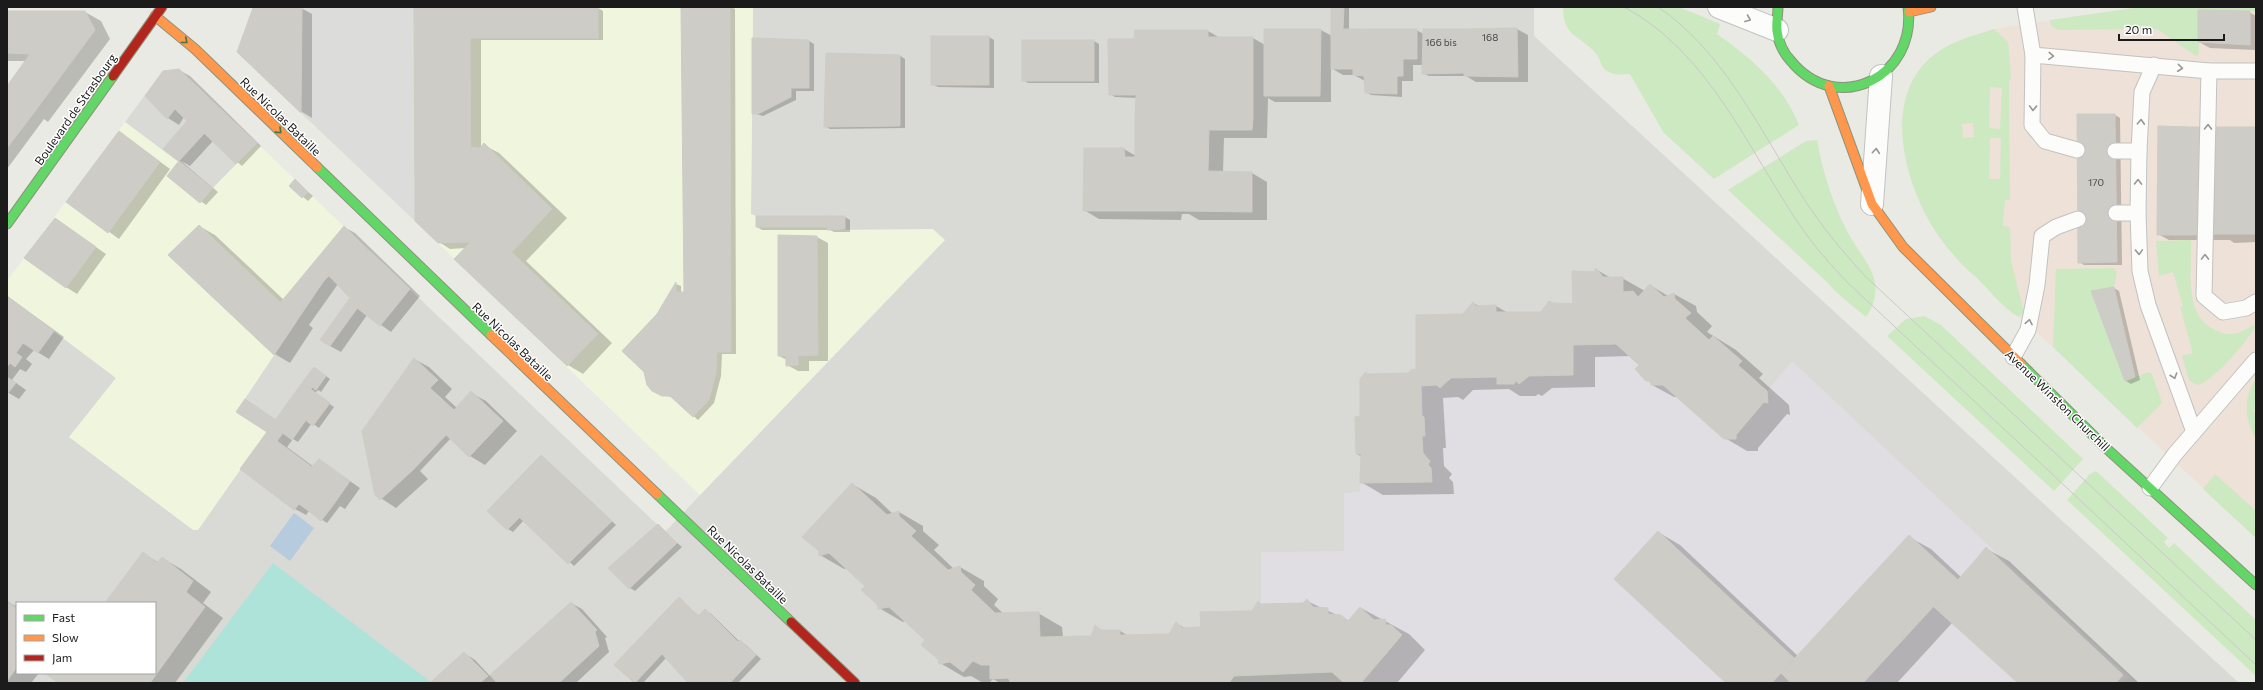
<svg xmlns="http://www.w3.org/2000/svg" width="2263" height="690" viewBox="0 0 2263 690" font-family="Commissioner,sans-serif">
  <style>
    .residential { fill: #d9d9d5; fill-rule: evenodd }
    .commercial { fill: #ede1d8 }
    .education { fill: #f0f6dd }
    .grass { fill: #cde9c1; fill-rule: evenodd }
    .pitch { fill: #aee3da }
    .parking { fill: #dcdcda }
    .plaza { fill: #e1dee3 }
    .water { fill: #b6cbde }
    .shadow { fill: #0003 }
    .building { fill: #cdccc7; stroke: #cdccc5 }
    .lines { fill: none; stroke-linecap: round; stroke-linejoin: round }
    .lane-casing { stroke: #c2c2c0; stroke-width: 17 }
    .street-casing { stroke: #c2c2c0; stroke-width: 24 }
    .fast-casing { stroke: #8c947c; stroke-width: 11 }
    .slow-casing { stroke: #8c947c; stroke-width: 11 }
    .jam-casing { stroke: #8c947c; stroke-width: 11 }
    .lane { stroke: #fcfcfb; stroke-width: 15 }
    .street { stroke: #fcfcfb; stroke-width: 22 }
    .fast { stroke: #63d668; stroke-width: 9 }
    .slow { stroke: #ff974d; stroke-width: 9 }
    .jam { stroke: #b3261e; stroke-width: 9 }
    .tram { stroke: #c9c9c8; stroke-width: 1 }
    .oneway { stroke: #979796 }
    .oneway2 { stroke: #3f7842 }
    .labels { text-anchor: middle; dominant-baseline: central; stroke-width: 3; stroke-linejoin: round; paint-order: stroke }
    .number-label { font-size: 10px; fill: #484746 }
    .street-label { font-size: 12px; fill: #1b1b1b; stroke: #fff }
  </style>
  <rect width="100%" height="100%" fill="#eaeae4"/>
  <!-- residential -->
  <g class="residential">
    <path d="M753 7H1534V36L2239 683H7V296L116 378 69 438 240 469 266 432 236 412 323 282 360 242 665 532 782 409 827 230V227H756V216L751 214ZM17 603H155V673H17Z"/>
    <path d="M179 69 257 143 213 188 125 122 163 71Z"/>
  </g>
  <!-- commercial -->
  <path class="commercial" d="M2141 7H2256V538L2053 347 1960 263 1939 237 1924 207 1911 177 1905 154 1901 121 1907 95 1918 72 1929 59 1943 49 1958 41 1994 29Z"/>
  <!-- education -->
  <g class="education">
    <path d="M414 7H753L751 214 756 216V227H828V230L933 229 945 240 700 495 415 221Z"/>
    <path d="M125 122 213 188 257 143 360 242 323 282 236 412 267 432 198 530H193L69 437 116 378 7 296V281Z"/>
  </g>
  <!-- grass -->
  <g class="grass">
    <path d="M1563 7H1679L1720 24 1717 34C1751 58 1783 85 1799 125L1714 179 1663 132 1630 74C1623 74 1615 76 1609 72 1601 69 1601 61 1597 55 1581 34 1563 39 1563 7Z"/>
    <path d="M2141 7H2256V11L2198 10 2199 54 2196 56 2157 29 2059 30C2053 28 2050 26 2050 20Z"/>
    <path d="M1994 29 2008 42 2011 76 2009 83 2010 200H2005L2003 226 2010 227 2011 261 2024 312 2019 317C2005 310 1988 289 1977 278 1963 266 1951 253 1940 238 1907 192 1880 104 1929 59 1946 43 1971 36 1994 29ZM1990 87 2002 88 2000 129 1989 128ZM1973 123 1974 137 1963 138 1962 124ZM1990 138H2001L2000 179H1989Z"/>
    <path d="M1817 140C1823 173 1833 204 1848 233 1857 249 1871 265 1875 282 1877 295 1873 307 1866 317 1856 308 1835 293 1829 284L1728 190 1806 141Z"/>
    <path d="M2191 240C2192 269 2183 313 2213 329 2231 338 2237 334 2254 325L2255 327C2248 340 2211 384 2197 385L2189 380 2182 356 2193 353 2180 307 2183 306 2173 272 2159 276 2156 241Z"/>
    <path d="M2113 268 2117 272 2114 287 2091 291 2125 381 2149 372 2152 374 2162 403 2137 428 2053 347 2056 269Z"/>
    <path d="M1924 316 1941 325 2083 459 2054 491 1887 336 1906 319Z"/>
    <path d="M2256 379V408L2253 411 2256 414V438C2244 420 2243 396 2256 379Z"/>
    <path d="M2096 471 2168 538 2164 542 2169 548 2174 543 2256 620V676L2067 500 2090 474Z"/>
    <path d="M2215 474 2256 511V538L2203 489Z"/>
  </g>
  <!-- pitch -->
  <path class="pitch" d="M273 563 431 682 432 683H183Z"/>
  <!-- parking -->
  <path class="parking" d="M302 7H414L415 221 301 113Z"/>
  <!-- plaza -->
  <path class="plaza" d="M1616 344 1639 365 1650 381 1651 385H1663L1724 439H1736V435L1764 402 1768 403 1767 391 1792 361 2130 678 2118 683H1361L1402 636 1391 625H1386L1385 619 1374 620 1361 607 1348 621 1328 614V608L1313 607 1303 603 1261 604V552L1344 551V493L1360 492V483L1428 465 1430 461 1423 453 1422 436H1425L1424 417 1422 416 1421 386 1437 385 1440 388 1451 378 1497 377V384H1514L1516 381 1519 384 1529 376 1573 375V345Z"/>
  <!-- water -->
  <path class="water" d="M294 513 314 528 290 561 270 546Z"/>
  <!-- shadow -->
  <g class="shadow">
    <path d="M682 7H731L735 9 736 354H722L721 376 714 403 698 420 674 398 657 393 658 315 676 284 681 286V293H685Z"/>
    <path d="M1332 7H1349V30H1416L1424 34 1517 29 1528 35V82H1476L1466 76H1429L1423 73 1424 65H1413V81H1402V97L1371 95 1366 92 1365 81 1354 75H1343L1331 68V102H1275L1268 98 1267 138H1224L1223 173H1252L1267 182V220H1199L1189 214H1182L1181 220 1099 219 1084 210 1124 149 1136 156 1137 98 1115 97 1110 94 1135 40 1208 31 1220 38H1253L1265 45 1321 30 1332 36Z"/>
    <path d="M301 8 312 14V118L302 112 238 52Z"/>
    <path d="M415 8H598L603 11V40H481V148L484 145 499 153 567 218 526 261 612 343 583 374 568 365 466 248 450 249 439 242Z"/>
    <path d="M7 12H85L101 21 110 39 48 122 44 119 7 169V88L26 61H7Z"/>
    <path d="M2249 12 2256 16V50L2210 48 2199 42Z"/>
    <path d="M932 37H989L994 40V88L938 87 932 84Z"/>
    <path d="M809 41 814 44V91H796V100L763 116 753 113Z"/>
    <path d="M1094 41 1099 44V83H1028L1023 80Z"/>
    <path d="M899 55 905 59V128L830 129 825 126Z"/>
    <path d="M179 70 190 76 261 146 242 166 213 141 190 166 181 161 218 192 206 205 168 176 180 161 165 149 189 121 184 117 179 125 168 118 146 96Z"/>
    <path d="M2115 115 2120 118 2122 265H2084L2079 262Z"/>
    <path d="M2256 128V242L2234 243 2230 240H2169L2158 234Z"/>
    <path d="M119 132 170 169 119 239 68 202Z"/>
    <path d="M295 181 313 196 308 201 290 186Z"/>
    <path d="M845 217 850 220V232H834L830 230H762L757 227Z"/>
    <path d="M55 219 106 254 77 294 66 287Z"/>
    <path d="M199 226 215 235 284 300 344 227 355 233 420 296 391 332 367 315 341 352 330 346 351 298 338 284 309 325 313 328 290 363 275 354 170 255Z"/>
    <path d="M817 237 828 243V361H809V371H798L787 365V360L779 356Z"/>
    <path d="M1597 270 1611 278H1622L1645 291 1650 285 1668 296 1674 294 1696 306 1697 312 1712 326 1707 332 1736 350 1763 374 1759 378 1789 405 1790 415 1787 414 1758 448V451H1747L1725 438 1679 397H1674L1652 385 1640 365 1631 356 1595 357V387L1552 388 1542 396 1538 394 1536 396H1520L1509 389 1473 390 1463 400 1458 397 1443 398 1446 448H1443L1444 466 1452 474 1449 478 1453 482 1454 494 1383 495 1361 482 1362 457 1357 454 1367 375 1409 374 1417 371 1473 303 1479 306H1496L1508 313H1541L1553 304 1574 305Z"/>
    <path d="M2114 288 2119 291 2140 380 2131 384 2126 381Z"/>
    <path d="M7 296 64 337 49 359 34 350 26 359 32 364 26 372 20 369 12 380 26 390 19 399 7 392Z"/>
    <path d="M414 359 429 367 452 389 445 397 457 408 471 393 486 401 517 431 485 465 470 456 451 438 420 471 428 479 396 508 376 495Z"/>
    <path d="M314 369 325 375 314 390H316L326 376 330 379 321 392 318 390 315 393 334 407 319 428 312 423 298 442 293 439 287 447 314 467 319 460 360 488 345 509 340 506 327 523 309 511 306 515 295 509 268 432 246 400 276 421Z"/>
    <path d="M542 456 616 525 574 566 524 520 513 532 508 529Z"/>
    <path d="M852 484 876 498 893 514 899 512 923 526V531L939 545 934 550 954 569 960 567 984 581V586L998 599 994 605 1004 614 1038 613 1062 627 1063 637H1092L1096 627 1103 631H1120L1127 635H1169L1176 623 1186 629 1202 628 1252 612 1262 605 1304 604 1307 601 1350 621 1361 608 1409 634 1425 650 1397 683H1000L993 679 989 683H983L971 676 964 677 940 663 939 658 926 640 906 621 903 622 879 608 866 586 847 568 844 569 820 555Z"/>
    <path d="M658 526 682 547 635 591 630 588Z"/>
    <path d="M1658 532 1680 545 1798 656 1909 537 1931 549 1962 578 1987 549 2009 561 2139 683H2019L1953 622 1897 683H1728Z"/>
    <path d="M143 553 159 563 162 558 181 569 211 592 203 603 223 618 175 683H60L47 673H155V603H107Z"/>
    <path d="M679 598 699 616 705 610 710 613 740 642 746 645 761 659 738 683H690L667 657 643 683H634L616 665Z"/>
    <path d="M7 601 17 607V673H39L31 683H7Z"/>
    <path d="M571 603 582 609 607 637 605 638 609 652 576 683 432 682 464 653 475 660 490 676Z"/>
  </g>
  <!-- building -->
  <g class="building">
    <path d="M302 7 301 113 237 52 253 8Z"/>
    <path d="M414 7H470L471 214 485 227 471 242 438 243 415 221Z"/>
    <rect x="470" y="7" width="128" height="31"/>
    <path d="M681 7H730L731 352H717L716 373 709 400 693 417 670 396H662L652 391 647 385 644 372 622 351 657 314 676 282V292H684Z"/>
    <path d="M1331 7H1344L1343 29H1331Z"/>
    <path d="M2198 10 2250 11V45L2198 42Z"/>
    <path d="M7 11H38L37 36H30V54L7 53Z"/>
    <path d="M38 11H85L95 30 64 72 46 59 43 62 30 54V36H37Z"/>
    <path d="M1517 28 1518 77 1464 76V29Z"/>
    <path d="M1264 29H1321L1320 96H1264Z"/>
    <path d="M1331 29H1365L1364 76 1353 75V69H1331Z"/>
    <path d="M1365 29H1417V59H1403V76H1364Z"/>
    <path d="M1423 29H1464V73L1422 74Z"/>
    <path d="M1135 30H1166V120H1135L1136 95H1109L1108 39H1134Z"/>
    <path d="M1166 30H1177V36L1165 35Z"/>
    <path d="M1177 30H1208V37H1253V119L1166 120 1165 35 1177 36Z"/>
    <rect x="931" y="36" width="58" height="49"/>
    <path d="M752 38 809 40V88H791V97L758 114H752Z"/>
    <rect x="1022" y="40" width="72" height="41"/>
    <path d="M826 53 900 55V126L824 127Z"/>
    <path d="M30 54 43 62 46 59 64 72 33 114 7 95V86Z"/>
    <path d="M179 69 224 112 179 161 163 149 187 121 175 109 167 119 145 96 163 71Z"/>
    <path d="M1364 76H1397V94L1365 93Z"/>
    <path d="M7 95 33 114 7 148Z"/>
    <path d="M224 112 257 143 236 164 204 133Z"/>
    <path d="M2077 114H2115L2117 262 2078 263Z"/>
    <path d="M1253 119 1252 130H1209L1208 171 1252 172V212L1183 211 1182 205 1167 206 1166 211H1083L1084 148H1124L1125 157H1135V120Z"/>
    <path d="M2158 126 2191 127 2190 235H2157Z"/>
    <path d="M2191 127H2218V234L2190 235Z"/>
    <rect x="2218" y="127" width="38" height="107"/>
    <path d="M119 131 160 162 108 233 66 202Z"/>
    <path d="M484 143 552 209 512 252 471 214V147L480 148Z"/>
    <path d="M179 161 213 188 200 203 167 176Z"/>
    <path d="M295 179 308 192 302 198 289 186Z"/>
    <path d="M1182 205 1183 211H1166L1167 206Z"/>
    <rect x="756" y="216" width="72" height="11"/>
    <path d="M828 216H845V229L827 230Z"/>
    <path d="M55 218 96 247 66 288 24 258Z"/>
    <path d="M199 225 298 319 274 355 168 255Z"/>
    <path d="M344 226 360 242 323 282 298 319 281 302Z"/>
    <path d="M485 227 598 334 567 366 454 259Z"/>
    <path d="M778 235 817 236 818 355 798 356V365L786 366V356H778Z"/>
    <path d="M360 242 387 267 330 346 320 340 350 298 329 276Z"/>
    <path d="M387 267 410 289 380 326 357 308Z"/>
    <path d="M1596 268 1603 277H1623V292L1633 291 1638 297 1650 284 1664 297 1674 293 1675 299 1691 313 1685 318 1709 340 1713 336 1742 361 1738 365 1767 391 1768 403 1764 402 1736 435V439H1724L1663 385H1651L1650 381H1646L1635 369 1639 365 1616 344 1573 345V375L1529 376 1519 384 1516 381 1514 384H1497V377L1451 378 1440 388 1437 385 1421 386 1422 416 1424 417 1425 436H1422L1423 453 1430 461 1428 465 1431 468 1432 482 1360 483 1361 454H1356L1355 417 1360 416V379L1366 372 1367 374 1408 373 1412 369 1416 370V315L1463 314 1473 302 1476 306 1496 305V312H1541L1549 301 1553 303 1573 304 1572 271 1594 272Z"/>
    <path d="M2114 287 2135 377 2125 381 2091 291Z"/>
    <path d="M7 296 54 331 38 353 23 343 16 353 22 357 18 363 7 354Z"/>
    <path d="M7 354 18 363 15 367 10 363 7 367Z"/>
    <path d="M414 358 438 380 430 388 454 410 471 391 503 421 469 457 438 427 405 462 413 470 380 500 375 495 362 431Z"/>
    <path d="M314 367 326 376 316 390 312 387 311 389 302 383Z"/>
    <path d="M7 377 16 383 8 393H7Z"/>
    <path d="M302 383 330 403 313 426 286 405Z"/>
    <path d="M245 399 276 420 267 432 236 412Z"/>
    <path d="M286 405 306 420 292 440 272 425Z"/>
    <path d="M272 425 283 433 277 441 312 467 319 459 350 481 334 504 326 499 314 515 299 504 294 510 240 469Z"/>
    <path d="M438 427 446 435 413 470 405 462Z"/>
    <path d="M541 455 612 521 577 555 528 509 507 530 487 511Z"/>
    <path d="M852 483 887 515 899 511V516L916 531 911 536 948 570 960 566 961 572 975 585 971 590 995 613 1039 612 1040 637 1091 636 1095 625 1101 630H1120V635L1169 634 1176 622 1182 628 1201 627 1200 612 1252 611 1258 601 1261 604 1303 603 1307 599 1313 607 1328 608V614L1341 615 1348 621 1360 607 1374 620 1385 619 1386 625H1391L1402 635 1361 683H1344L1332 672 1234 676 1229 683H1011L1008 678 990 679V665H981L973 661 963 672 950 662 939 664 938 659 921 645 925 640 889 607 878 609V605L861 590 865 586 829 553 819 556V551L802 537Z"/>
    <path d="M326 499 334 504 321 521 314 515Z"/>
    <path d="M528 509 577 555 568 564 519 517Z"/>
    <path d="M658 524 677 543 629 589 608 568Z"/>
    <path d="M1658 531 1794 658 1772 683H1726L1614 579Z"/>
    <path d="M1909 535 1958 580 1863 683H1791L1781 673Z"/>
    <path d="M1986 547 1997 557 1987 565 1978 557Z"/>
    <path d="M143 552 157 563 162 557 193 581 186 592 205 607 150 683H58L45 673H155V603H105Z"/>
    <path d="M1978 557 1987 565 2113 683H2018L1934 607Z"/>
    <path d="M1997 557 2029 587 2019 596 1987 565Z"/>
    <path d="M2029 587 2123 675 2116 683H2113L2019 596Z"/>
    <path d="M679 597 698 616 705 609 738 642 740 640 756 655 730 683H688L662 654 635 683 614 665Z"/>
    <path d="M7 601 17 609V667L7 681Z"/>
    <path d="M571 602 597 630 595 632 599 646 559 683H497L490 675Z"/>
    <path d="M464 652 488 676 480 683 431 682Z"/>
  </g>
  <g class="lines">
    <!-- lane casing -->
    <g class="lane-casing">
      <g id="lane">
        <path d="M2025 7 2033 55 2209 71H2256"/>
        <path d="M2033 55 2032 125 2045 141 2077 150"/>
        <path d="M2209 71 2204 296 2223 312 2246 308 2256 302"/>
        <path d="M2115 151H2139L2142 92 2154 65"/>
        <path d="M2116 213H2138L2139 151"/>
        <path d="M2138 213 2140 271 2148 305 2194 432"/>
        <path d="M2013 357 2028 330 2037 285 2042 236 2056 227 2078 219"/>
        <path d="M2150 488 2175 454 2256 360"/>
      </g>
    </g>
    <!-- street casing -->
    <g class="street-casing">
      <g id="street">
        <path d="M1719 7 1777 30"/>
        <path d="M1872 204 1881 76"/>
      </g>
    </g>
    <!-- fast casing -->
    <g class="fast-casing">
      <g id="fast">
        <path d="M1778 7C1778 15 1776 23 1777 31 1778 42 1784 54 1791 61 1837 117 1917 77 1908 7"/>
        <path d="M317 167 491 335"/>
        <path d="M7 224 113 76"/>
        <path d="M2021 364 2106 448 2256 585"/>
        <path d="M657 494 791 622"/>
      </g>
    </g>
    <!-- slow casing -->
    <g class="slow-casing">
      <g id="slow">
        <path d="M1909 12 1931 7"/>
        <path d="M155 16 195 49 317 167"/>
        <path d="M1829 86 1872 204 1903 247 2021 364"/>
        <path d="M491 335 657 494"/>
      </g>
    </g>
    <!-- jam casing -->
    <g class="jam-casing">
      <g id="jam">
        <path d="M113 76 162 7"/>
        <path d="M791 622 855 683"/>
      </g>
    </g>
    <!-- lane -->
    <use href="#lane" class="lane"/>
    <!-- street -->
    <use href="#street" class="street"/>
    <!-- fast -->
    <use href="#fast" class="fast"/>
    <!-- slow -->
    <use href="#slow" class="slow"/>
    <!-- jam -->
    <use href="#jam" class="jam"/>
    <!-- tram -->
    <g class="tram">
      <path d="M1624 7C1708 51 1748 149 1799 224 1813 245 1830 264 1847 282L2256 665"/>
      <path d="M1658 7C1724 51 1762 134 1804 199 1822 227 1843 252 1865 276L2256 640"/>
    </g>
  </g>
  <!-- one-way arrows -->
  <defs><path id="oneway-chevron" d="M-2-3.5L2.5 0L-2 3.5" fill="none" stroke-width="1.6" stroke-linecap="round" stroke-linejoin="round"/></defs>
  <g class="oneway">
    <use href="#oneway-chevron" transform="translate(1748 19) rotate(22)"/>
    <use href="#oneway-chevron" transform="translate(2051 56) rotate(3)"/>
    <use href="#oneway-chevron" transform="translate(2180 68) rotate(6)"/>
    <use href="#oneway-chevron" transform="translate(2033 108) rotate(92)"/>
    <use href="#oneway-chevron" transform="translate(2141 122) rotate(-87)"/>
    <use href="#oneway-chevron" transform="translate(2208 127) rotate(-89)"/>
    <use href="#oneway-chevron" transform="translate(1876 151) rotate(-85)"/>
    <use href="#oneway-chevron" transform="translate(2138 182) rotate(-89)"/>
    <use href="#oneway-chevron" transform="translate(2139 252) rotate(88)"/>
    <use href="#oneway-chevron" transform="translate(2205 257) rotate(-89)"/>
    <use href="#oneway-chevron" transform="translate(2029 322) rotate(-79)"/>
    <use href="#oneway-chevron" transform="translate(2174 376) rotate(71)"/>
  </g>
  <g class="oneway2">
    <use href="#oneway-chevron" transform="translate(185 41) rotate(39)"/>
    <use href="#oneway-chevron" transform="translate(279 131) rotate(44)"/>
  </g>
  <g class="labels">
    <!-- number labels -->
    <g class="number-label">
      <text x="1490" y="37">168</text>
      <text x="1441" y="42">166 bis</text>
      <text x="2096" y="182">170</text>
    </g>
    <!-- street labels -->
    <g class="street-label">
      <text transform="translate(75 109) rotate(-55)">Boulevard de Strasbourg</text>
      <text transform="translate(281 116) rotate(44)">Rue Nicolas Bataille</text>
      <text transform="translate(513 341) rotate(44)">Rue Nicolas Bataille</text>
      <text transform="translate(2058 400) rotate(44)">Avenue Winston Churchill</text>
      <text transform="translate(748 564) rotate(44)">Rue Nicolas Bataille</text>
    </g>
  </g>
  <!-- border -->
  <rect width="2263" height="690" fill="none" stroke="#1b1b1b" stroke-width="16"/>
  <!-- legend -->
  <rect x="16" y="602" width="140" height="72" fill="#ffffff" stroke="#a4a4a4"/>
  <rect x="24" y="615" width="20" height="6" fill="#63d668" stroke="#a4a4a4"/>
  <text x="52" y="622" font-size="12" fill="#1b1b1b">Fast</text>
  <rect x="24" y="635" width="20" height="6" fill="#ff974d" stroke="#a4a4a4"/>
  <text x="52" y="642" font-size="12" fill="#1b1b1b">Slow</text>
  <rect x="24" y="655" width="20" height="6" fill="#b3261e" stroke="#a4a4a4"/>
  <text x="52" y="662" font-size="12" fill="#1b1b1b">Jam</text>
  <!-- scale -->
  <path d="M2119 34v6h105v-6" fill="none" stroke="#1b1b1b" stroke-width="2"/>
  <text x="2125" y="34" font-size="12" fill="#1b1b1b" stroke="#ffffff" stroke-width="3" paint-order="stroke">20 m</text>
</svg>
